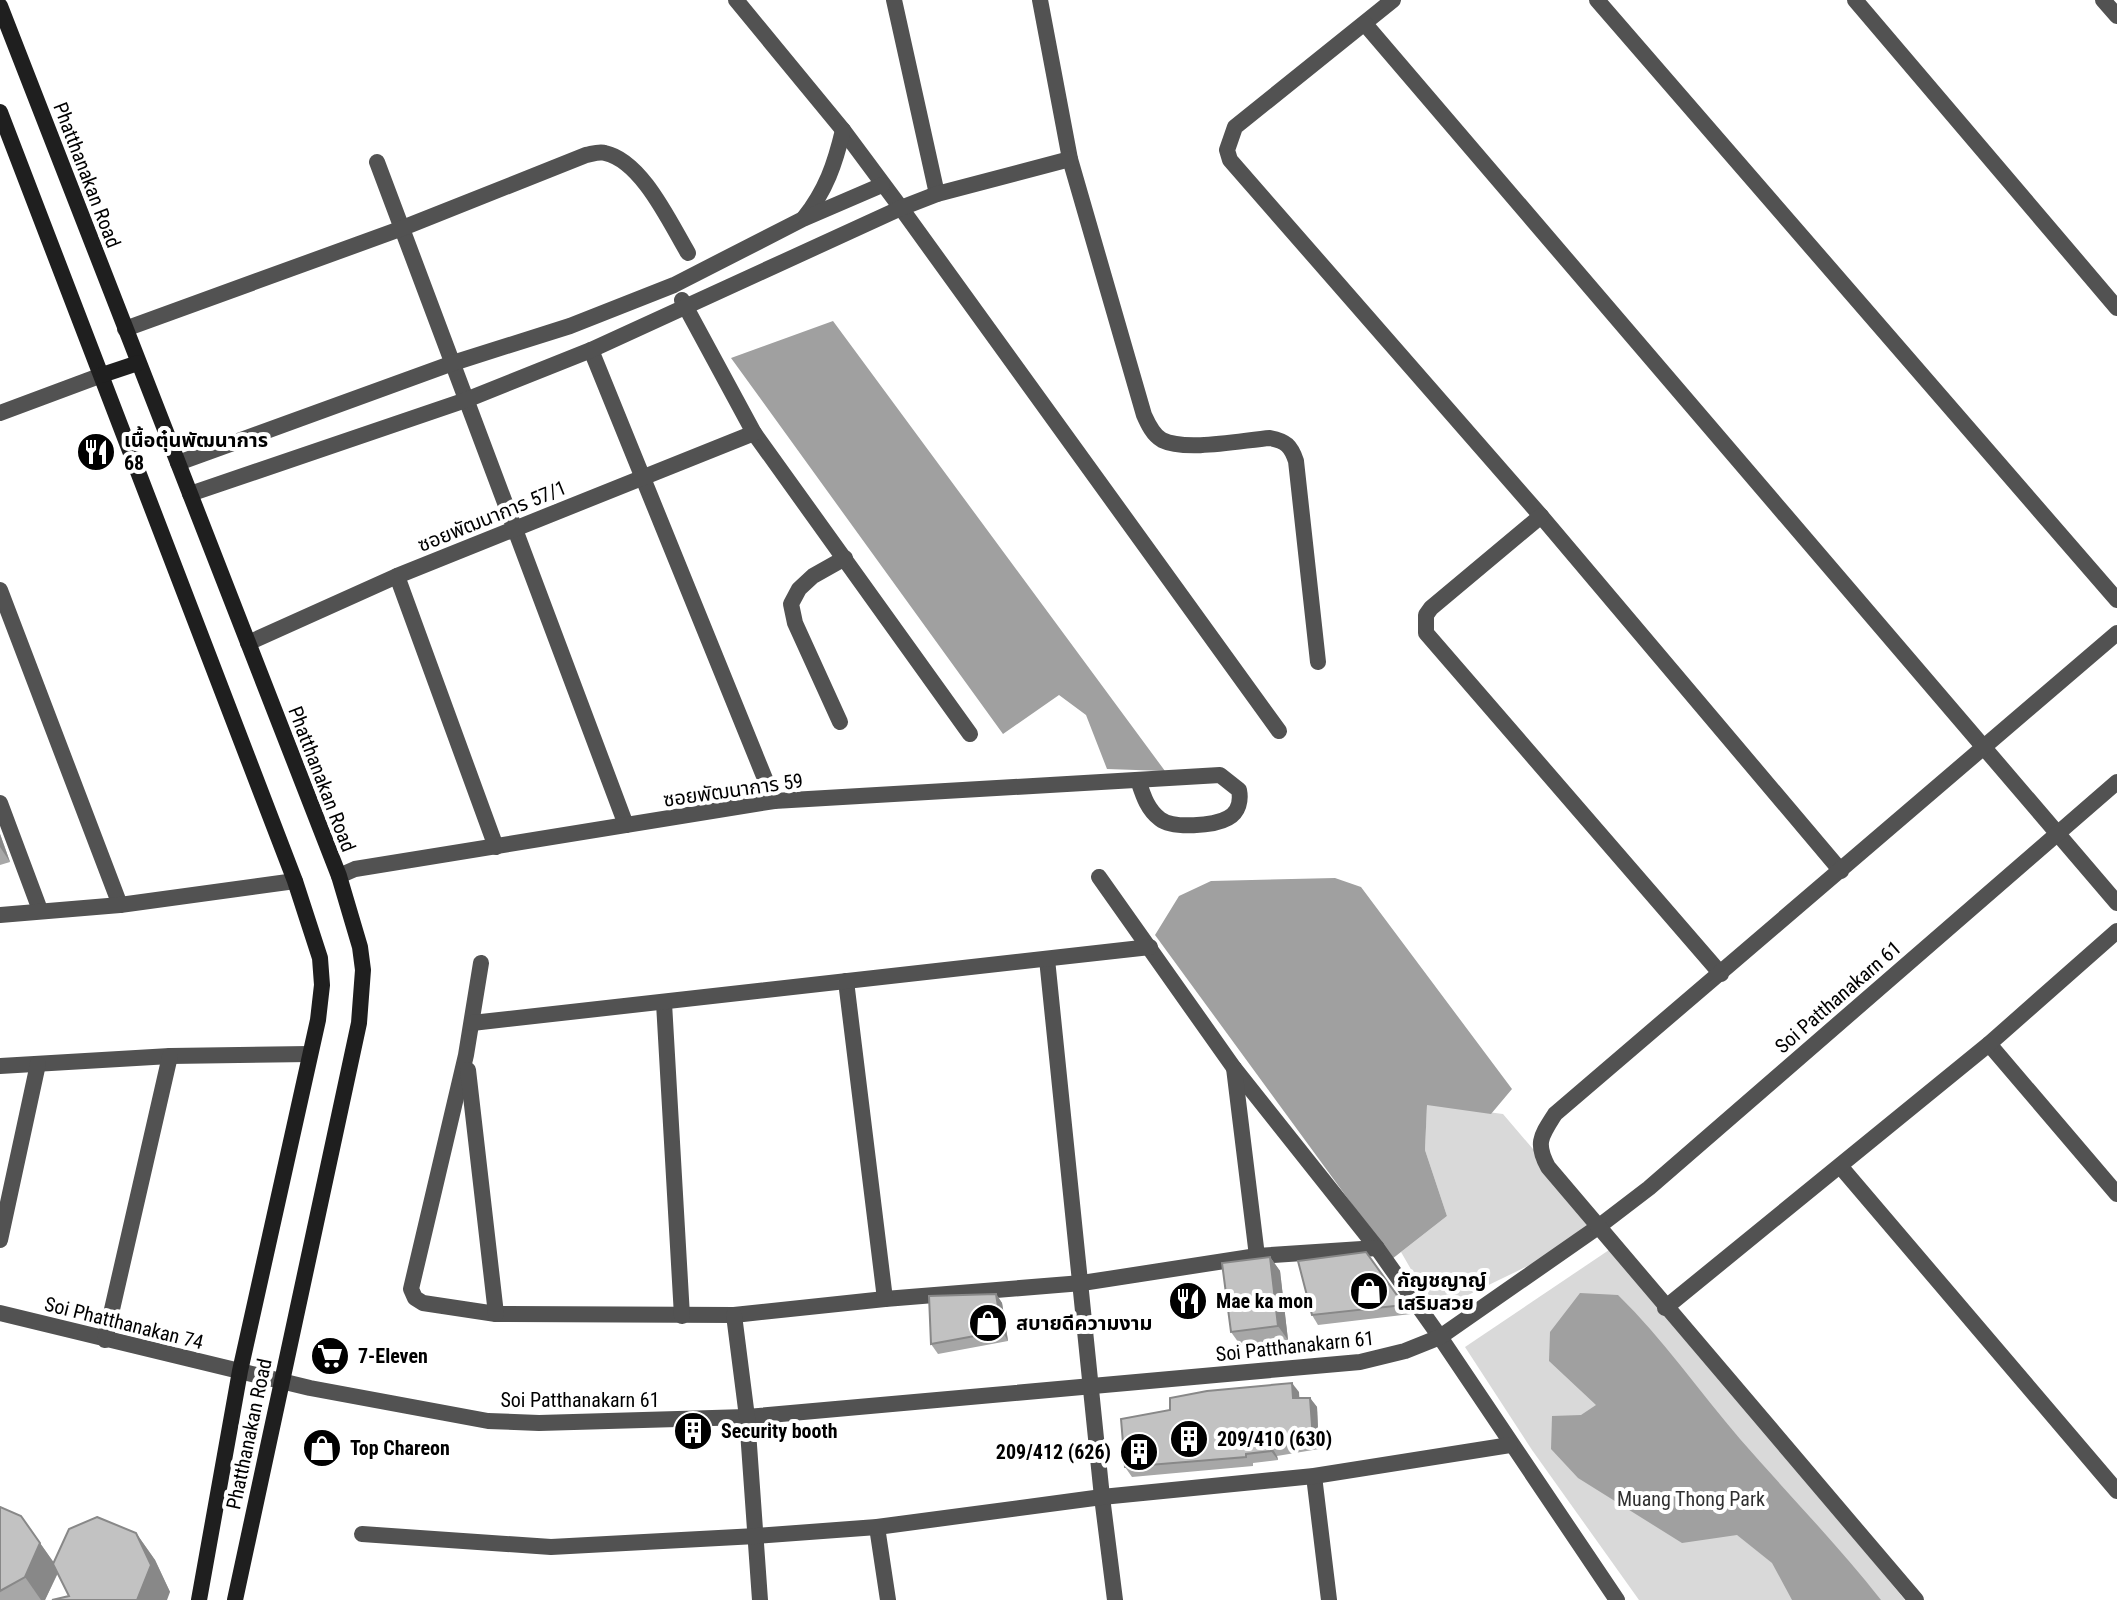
<svg xmlns="http://www.w3.org/2000/svg" width="2117" height="1600" viewBox="0 0 2117 1600" font-family="'Roboto Condensed','Noto Sans Thai',sans-serif">
  <style>
    .green { fill: #d9d9d9 }
    .water { fill: #a0a0a0 }
    .lines { fill: none; stroke-linecap: round; stroke-linejoin: round }
    .minor { stroke: #525252; stroke-width: 16 }
    .secondary { stroke: #1f1f1f; stroke-width: 16 }
    .wall { fill: #a7a7a7 }
    .shaded-wall { fill: #888 }
    .building { fill: #c2c2c2; stroke: #888; stroke-width: 2 }
    .labels { text-anchor: middle; dominant-baseline: central; stroke-width: 8; stroke-linejoin: round; paint-order: stroke }
    .street-label { font-size: 20px; fill: #000; stroke: #fff }
    .poi-label { font-size: 20px; font-weight: bold; fill: #000; stroke: #fff; text-anchor: start }
    .park-label { font-size: 20px; fill: #303030; stroke: #fff }
  </style>
  <rect width="100%" height="100%" fill="#fff"/>
  <!-- green -->
  <g class="green">
    <path d="M1427 1104 1503 1114 1602 1230 1435 1311 1401 1252 1447 1216 1425 1150Z"/>
    <path d="M1612 1248 1665 1308 1905 1600H1639L1532 1450 1465 1347Z"/>
  </g>
  <!-- water -->
  <g class="water">
    <path d="M833 321 1165 771 1107 769 1086 715 1059 695 1003 734 731 358Z"/>
    <path d="M1335 878 1361 887 1512 1089 1491 1114 1427 1105 1425 1150 1447 1216 1392 1259 1155 935 1179 896 1211 881Z"/>
    <path d="M1580 1293 1618 1295C1663 1339 1699 1391 1740 1439 1787 1493 1837 1544 1881 1600H1792L1772 1563 1737 1535 1682 1543 1578 1478 1551 1449 1552 1416 1581 1415 1596 1405 1549 1361 1550 1332Z"/>
  </g>
  <g class="lines">
    <!-- minor -->
    <g class="minor">
      <path d="M736 0 843 130 901 208 1279 731"/>
      <path d="M894 0 937 194"/>
      <path d="M1040 0 1070 159 1144 415C1148 424 1153 435 1162 440 1186 452 1243 440 1270 438 1286 441 1291 446 1296 461L1318 662"/>
      <path d="M1393 0 1235 127 1227 150 1230 160 1541 516 1841 871"/>
      <path d="M1597 0 2117 600"/>
      <path d="M1855 0 2117 308"/>
      <path d="M2103 0 2117 16"/>
      <path d="M1365 24 2117 903"/>
      <path d="M377 162 626 825"/>
      <path d="M804 218C826 190 835 164 843 130"/>
      <path d="M682 300 754 433 970 734"/>
      <path d="M125 329 400 229 586 155C592 154 599 151 605 153 642 161 670 223 688 253"/>
      <path d="M591 350 774 801"/>
      <path d="M0 413 102 375"/>
      <path d="M178 463 453 363 570 326 674 285 803 219 882 185"/>
      <path d="M190 494 466 400 591 350 901 208 937 194 1070 159"/>
      <path d="M1541 516 1431 608 1426 615V633L1721 974"/>
      <path d="M397 576 496 847"/>
      <path d="M0 590 120 905"/>
      <path d="M248 643 397 576 754 433"/>
      <path d="M840 722 795 623 791 604 799 589 813 576 845 558"/>
      <path d="M0 803 40 910"/>
      <path d="M339 876 355 869 774 801 1220 775 1239 790C1241 800 1239 812 1228 818 1214 826 1173 829 1160 819 1147 809 1143 795 1138 780"/>
      <path d="M1099 877 1234 1068 1377 1248 1440 1337 1617 1600"/>
      <path d="M0 915 120 905 295 881"/>
      <path d="M1047 959 1102 1497 1115 1600"/>
      <path d="M481 963 466 1055 411 1289 415 1298 423 1303 496 1314 734 1315 885 1299 1082 1283 1257 1256 1377 1248"/>
      <path d="M846 981 885 1299"/>
      <path d="M664 1003 682 1316"/>
      <path d="M472 1023 1150 947"/>
      <path d="M1989 1044 2117 1194"/>
      <path d="M0 1066 170 1056 310 1054"/>
      <path d="M1234 1068 1257 1256"/>
      <path d="M468 1070 496 1314"/>
      <path d="M1840 1166 2117 1491"/>
      <path d="M0 1240 38 1064"/>
      <path d="M1665 1308 1989 1044 2117 931"/>
      <path d="M0 1313 310 1388 488 1421 539 1423 747 1417 1360 1362 1405 1351 1440 1337 1598 1227 1649 1188 2117 782"/>
      <path d="M734 1315 747 1417 760 1600"/>
      <path d="M105 1340 170 1056"/>
      <path d="M1314 1476 1329 1600"/>
      <path d="M877 1527 888 1600"/>
      <path d="M362 1534 551 1547 756 1536 877 1527 1102 1497 1314 1476 1510 1445"/>
      <path d="M1916 1600 1548 1167C1535 1143 1541 1136 1555 1114L2117 633"/>
    </g>
    <!-- secondary -->
    <g class="secondary">
      <path d="M0 6 339 876 360 947 363 970 359 1023 235 1600"/>
      <path d="M0 112 295 881 320 958 322 985 318 1020 240 1371 199 1600"/>
      <path d="M102 375 138 363"/>
    </g>
  </g>
  <!-- wall -->
  <g class="wall">
    <path d="M0 834 10 862 0 865Z"/>
    <path d="M1366 1252 1411 1314 1318 1325 1312 1315Z"/>
    <path d="M1270 1257 1280 1271 1288 1340 1241 1346 1231 1332Z"/>
    <path d="M996 1294 1002 1303 1008 1341 938 1354 931 1344Z"/>
    <path d="M1299 1392V1398H1310L1317 1407 1319 1449 1277 1456 1278 1460 1253 1463V1466L1132 1477 1125 1467Z"/>
    <path d="M0 1507 21 1516 54 1563 136 1533 155 1560 170 1592 69 1596 58 1573 45 1600H0Z"/>
  </g>
  <!-- shaded-wall -->
  <g class="shaded-wall">
    <path d="M0 834 10 862 0 847Z"/>
    <path d="M1270 1257 1280 1271 1288 1340 1278 1326Z"/>
    <path d="M996 1294 1002 1303 1008 1341 1002 1331Z"/>
    <path d="M1292 1383 1299 1392 1300 1408 1293 1398Z"/>
    <path d="M1310 1398 1317 1407 1319 1449 1313 1439Z"/>
    <path d="M1271 1446 1277 1456 1278 1460 1271 1451Z"/>
    <path d="M21 1516 59 1570 45 1600H41L25 1577Z"/>
    <path d="M136 1533 155 1560 170 1592 167 1600H137Z"/>
  </g>
  <!-- building -->
  <g class="building">
    <path d="M1366 1252 1404 1305 1312 1315 1298 1261Z"/>
    <path d="M1270 1257 1278 1326 1231 1332 1222 1263Z"/>
    <path d="M996 1294 1002 1331 931 1344 929 1296Z"/>
    <path d="M1292 1383 1293 1398H1310L1313 1439 1271 1446V1451L1246 1454V1457L1125 1467 1121 1419 1170 1410V1398L1207 1391Z"/>
    <path d="M0 1507 21 1516 40 1543 25 1577 0 1591Z"/>
    <path d="M97 1517 136 1533 151 1565 137 1600H52L69 1596 53 1564 69 1529Z"/>
  </g>
  <!-- icons -->
  <defs>
    <g id="restaurant-disc" transform="scale(2)"><circle r="9.5" fill="#000" stroke="#fff"/><path d="M-5-6h1v4h1v-4h1v4h1v-4h1v5L-1.5 .5V6h-2V.5L-5-1ZM5-6V6H3V1.5H1.5Q1.5-4 5-6Z" fill="#fff"/></g>
    <g id="shop-disc" transform="scale(2)"><circle r="9.5" fill="#000" stroke="#fff"/><path d="M-5-2.5h2.3a2.7 3.5 0 0 1 5.4 0H5L5.5 6h-11ZM-1.5-2.5h3a1.5 2.3 0 0 0-3 0Z" fill="#fff"/></g>
    <g id="supermarket-disc" transform="scale(2)"><circle r="9.5" fill="#000" stroke="#fff"/><path d="M-6-5.5h2.5l.6 2H6L4.5 2H-2.5L-4.4-4H-6ZM-1.5 3.2a1.3 1.3 0 1 0 .1 0ZM3 3.2a1.3 1.3 0 1 0 .1 0Z" fill="#fff"/></g>
    <g id="building-disc" transform="scale(2)"><circle r="9.5" fill="#000" stroke="#fff"/><path d="M-4-6H4V6H1V3H-1V6H-4ZM-2.5-4.3h1.7v1.8h-1.7ZM.8-4.3h1.7v1.8H.8ZM-2.5-1h1.7V.8h-1.7ZM.8-1h1.7V.8H.8Z" fill="#fff"/></g>
  </defs>
  <g fill-rule="evenodd">
    <use href="#restaurant-disc" x="96" y="452"/>
    <use href="#shop-disc" x="1369" y="1291"/>
    <use href="#restaurant-disc" x="1188" y="1301"/>
    <use href="#shop-disc" x="988" y="1323"/>
    <use href="#supermarket-disc" x="330" y="1356"/>
    <use href="#building-disc" x="693" y="1431"/>
    <use href="#building-disc" x="1189" y="1439"/>
    <use href="#shop-disc" x="322" y="1448"/>
    <use href="#building-disc" x="1139" y="1452"/>
  </g>
  <g class="labels">
    <!-- street labels -->
    <g class="street-label">
      <text transform="translate(87 175) rotate(69)">Phatthanakan Road</text>
      <text transform="translate(492 516) rotate(-22)">ซอยพัฒนาการ 57/1</text>
      <text transform="translate(322 779) rotate(69)">Phatthanakan Road</text>
      <text transform="translate(733 790) rotate(-8)">ซอยพัฒนาการ 59</text>
      <text transform="translate(1838 997) rotate(-41)">Soi Patthanakarn 61</text>
      <text transform="translate(124 1323) rotate(14)">Soi Phatthanakan 74</text>
      <text transform="translate(1295 1346) rotate(-6)">Soi Patthanakarn 61</text>
      <text x="580" y="1400">Soi Patthanakarn 61</text>
      <text transform="translate(249 1434) rotate(-78)">Phatthanakan Road</text>
    </g>
    <!-- poi labels -->
    <g class="poi-label">
      <text x="124" y="440">เนื้อตุ๋นพัฒนาการ<tspan x="124" dy="23">68</tspan></text>
      <text x="1397" y="1280">กัญชญาญ์<tspan x="1397" dy="23">เสริมสวย</tspan></text>
      <text x="1216" y="1301">Mae ka mon</text>
      <text x="1016" y="1323">สบายดีความงาม</text>
      <text x="358" y="1356">7-Eleven</text>
      <text x="721" y="1431">Security booth</text>
      <text x="1217" y="1439">209/410 (630)</text>
      <text x="350" y="1448">Top Chareon</text>
      <text x="1111" y="1452" text-anchor="end">209/412 (626)</text>
    </g>
    <!-- park labels -->
    <g class="park-label">
      <text x="1691" y="1499">Muang Thong Park</text>
    </g>
  </g>
</svg>
